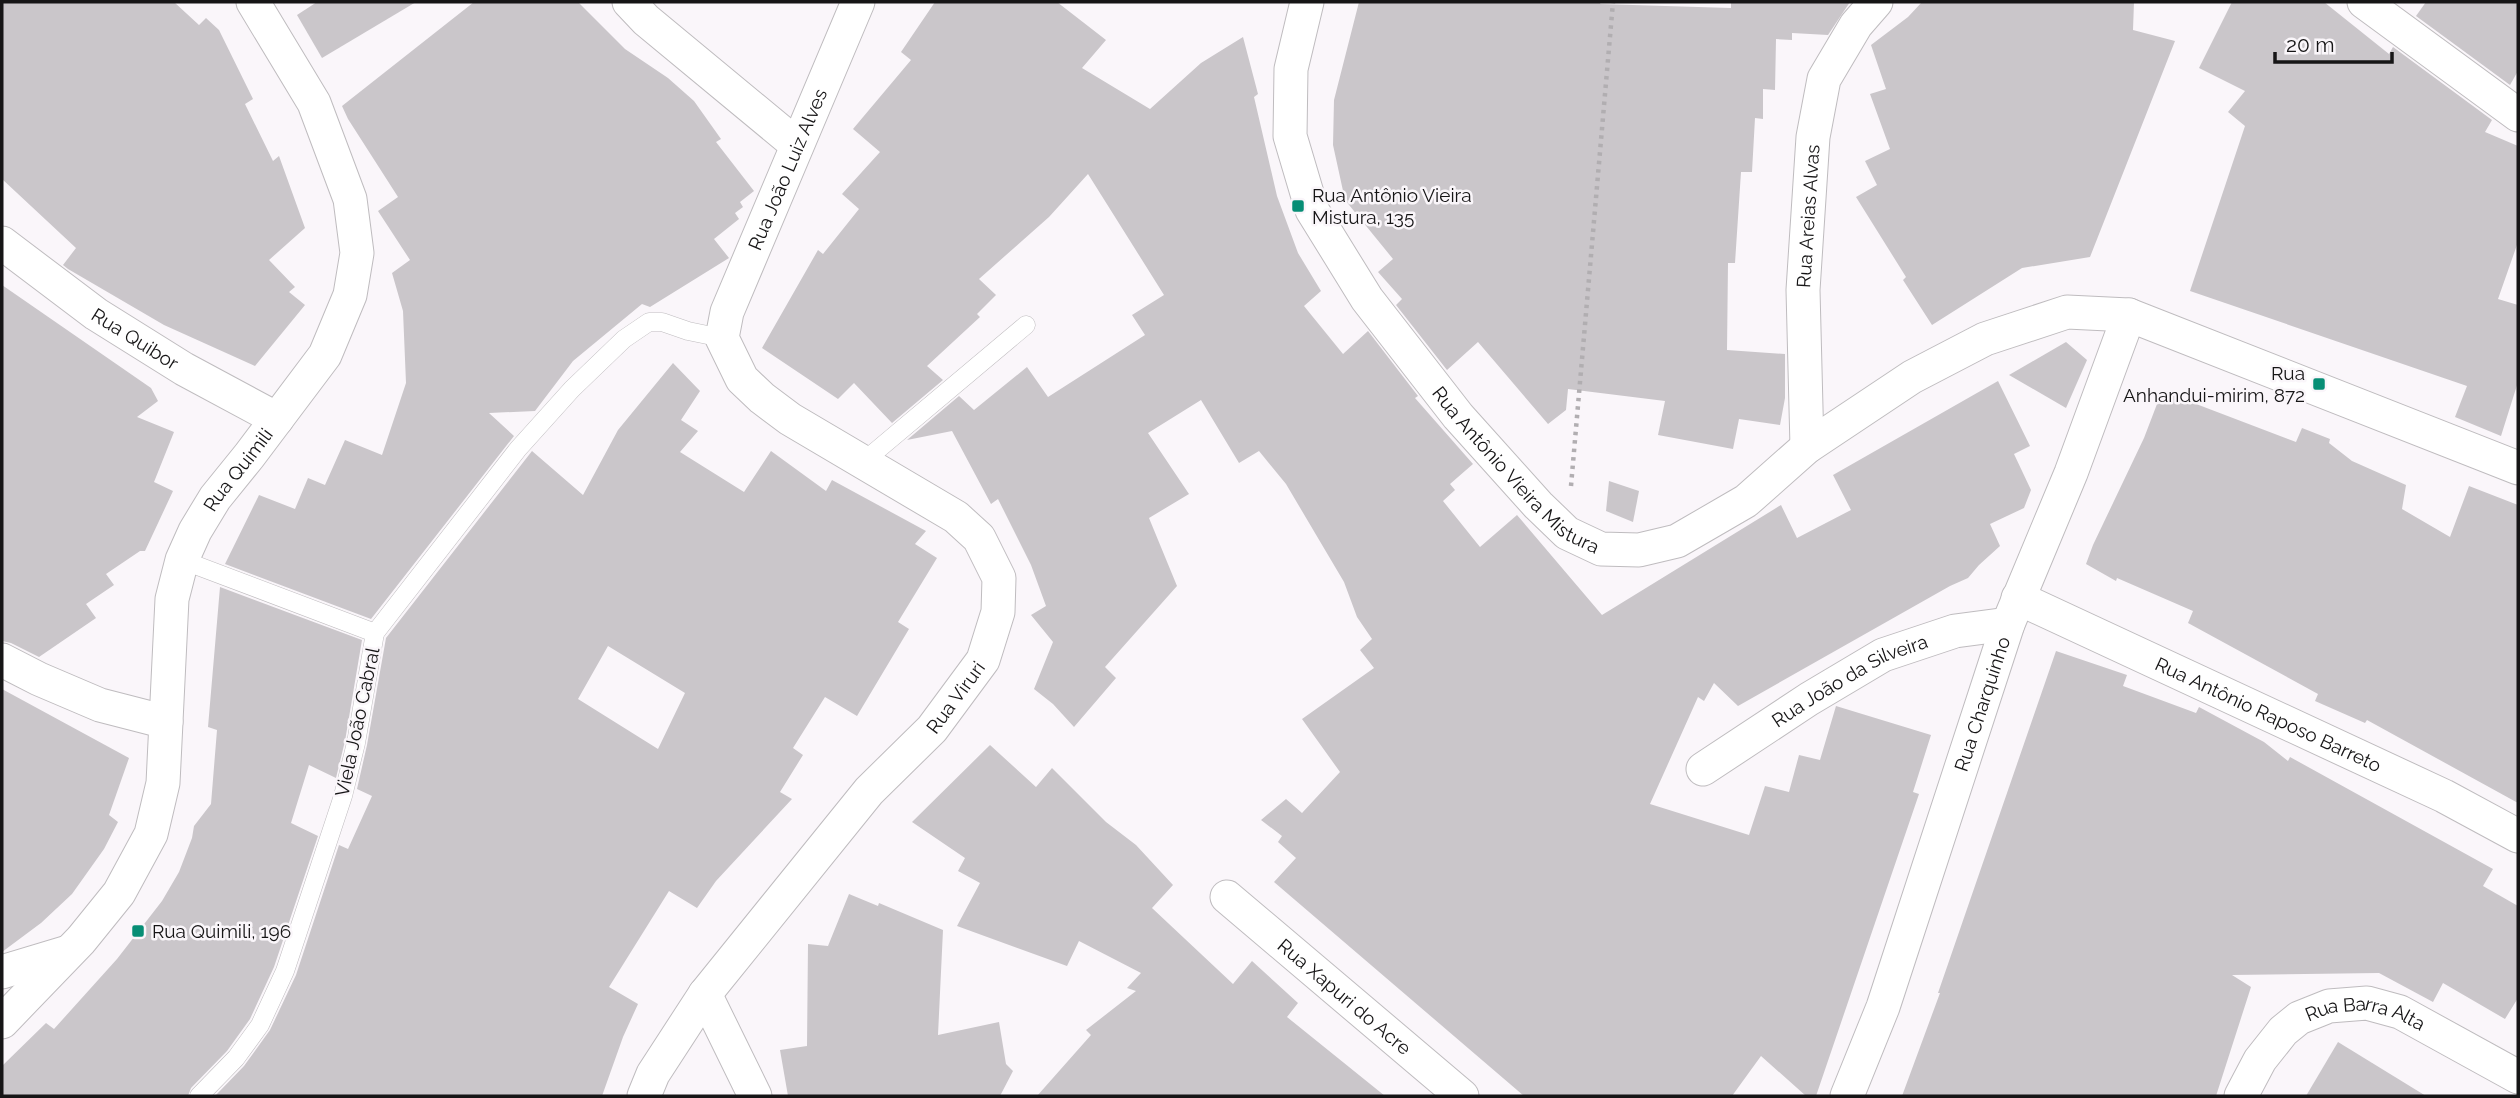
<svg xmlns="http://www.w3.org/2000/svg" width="2520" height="1098" viewBox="0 0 2520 1098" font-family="Raleway,sans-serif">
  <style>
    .building { fill: #cac6ca; fill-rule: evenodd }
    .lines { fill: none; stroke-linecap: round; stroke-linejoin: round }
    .lane-casing { stroke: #bfbcbf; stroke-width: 19 }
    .street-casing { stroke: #bfbcbf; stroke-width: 35 }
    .path { stroke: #b1aeb1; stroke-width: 4.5; stroke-dasharray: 3.5 5; stroke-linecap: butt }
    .lane { stroke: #fff; stroke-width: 18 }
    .street { stroke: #fff; stroke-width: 33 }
    .poi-dot { fill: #078e75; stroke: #faf6fa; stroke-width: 2.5 }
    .labels { text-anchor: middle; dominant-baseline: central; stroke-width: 5; stroke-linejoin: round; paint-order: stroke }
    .street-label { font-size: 19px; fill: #161516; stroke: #faf6fa }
    .poi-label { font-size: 19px; fill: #161516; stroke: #faf6fa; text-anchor: start }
  </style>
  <rect width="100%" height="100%" fill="#faf6fa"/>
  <!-- building -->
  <g class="building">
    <path d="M2 2H174L199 25 206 18 219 30 253 99 245 104 273 161 279 156 305 228 269 260 295 287 289 292 305 305 255 366 164 325 68 269 63 265 76 248 2 179Z"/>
    <path d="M317 2H416L322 58 297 15Z"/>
    <path d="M474 2H578L625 49 668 78 694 101 721 139 716 142 754 191 740 202 743 207 735 213 739 219 714 239 729 258 650 307 642 304 573 361 535 411 489 413 514 436 371 619 225 564 259 495 295 509 308 478 325 485 345 440 382 455 406 383 403 311 392 273 410 260 378 211 398 197 348 119 342 106Z"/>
    <path d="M935 2H1057L1106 40 1082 68 1150 109 1201 63 1243 37 1258 94 1254 97 1277 196 1298 253 1321 291 1304 306 1343 354 1368 331 1418 396 1415 398 1473 464 1450 484 1455 490 1443 501 1480 547 1517 515 1602 615 1781 505 1797 538 1851 510 1833 475 1998 381 2030 446 2014 454 2031 490 2024 508 1990 524 2000 546 1979 565 1968 578 1950 586 1738 706 1714 683 1704 701 1698 697 1650 804 1749 835 1765 786 1789 792 1799 755 1820 760 1836 706 1931 735 1913 792 1919 794 1816 1096H1806L1761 1056 1732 1096H1524L1274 882 1296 858 1278 842 1282 836 1261 820 1286 799 1302 813 1340 772 1302 719 1374 668 1360 650 1372 639 1357 617 1344 582 1286 484 1259 451 1239 463 1201 400 1148 433 1189 494 1149 518 1177 586 1105 667 1116 678 1074 727 1053 704 1034 689 1053 642 1031 615 1046 606 1031 565 998 499 991 504 952 431 907 440 959 396 974 410 1027 367 1048 397 1145 335 1132 315 1164 295 1088 174 1049 217 979 279 996 295 977 314 980 317 927 366 943 380 892 423 854 383 838 399 762 348 818 250 823 254 859 209 842 194 880 152 853 129 911 60 901 52Z"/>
    <path d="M1359 2H1601L1600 4 1731 8V2H1850L1828 35 1792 33V40L1776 39 1775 90 1763 89V119L1755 118 1752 172H1741L1735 263H1728L1727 350 1785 354V398L1780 425 1739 419 1733 449 1658 435 1665 401 1568 389 1566 410 1548 424 1478 342 1447 370 1396 305 1402 299 1378 272 1393 259 1345 200 1333 145 1334 100Z"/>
    <path d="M1922 2H2134L2133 30 2175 41 2090 257 2022 268 1932 325 1903 280 1906 277 1856 197 1877 185 1865 161 1890 149 1870 94 1886 89 1871 45 1908 17Z"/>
    <path d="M2232 2H2324L2389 54 2393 47 2492 120 2485 132 2518 146V242L2498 299 2518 305V382L2501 436 2455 417 2467 386 2190 291 2245 126 2228 112 2245 91 2199 68Z"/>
    <path d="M2426 2H2518V71L2510 85 2416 16Z"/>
    <path d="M2 285 151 388 158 401 137 417 174 432 154 482 173 491 145 551H140L106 574 114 585 86 604 96 618 39 657 11 643 2 641Z"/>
    <path d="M2066 342 2087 360 2066 408 2009 375Z"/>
    <path d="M673 363 700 391 681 420 698 431 680 452 744 492 771 451 826 491 832 480 926 531 915 544 937 558 898 622 909 629 857 716 825 697 793 748 803 755 780 792 792 799 716 881 697 908 669 891 609 987 638 1004 623 1037 602 1096H215L244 1066 270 1030 296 975 339 845 348 849 372 796 357 789 367 745 386 638 532 451 583 495 618 430ZM608 646 685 693 658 749 578 699Z"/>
    <path d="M2162 391 2296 442 2302 428 2330 439 2329 443 2352 461 2406 485 2402 509 2450 537 2469 486 2518 505V803L2367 720 2365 723 2315 701 2318 694 2188 623 2193 611 2117 578 2116 581 2086 564 2093 545 2144 438Z"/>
    <path d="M1609 481 1639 491 1633 522 1606 511Z"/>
    <path d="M220 587 362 640 345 741 336 778 309 765 291 823 318 836 274 967 250 1019 227 1051 191 1088 188 1096H2V1066L46 1023 54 1029 117 959 162 901 179 872 192 838 194 826 211 804 217 730 208 727Z"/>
    <path d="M2056 651 2127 675 2123 686 2196 713 2199 707 2264 742 2288 761 2290 757 2493 869 2483 886 2518 906V998L2505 1019 2443 983 2433 1002 2379 973 2232 975 2251 987 2216 1096H1902L1940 993H1938Z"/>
    <path d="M2 689 129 758 109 815 118 822 104 849 72 894 41 923 2 952Z"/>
    <path d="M990 745 1036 787 1052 768 1106 822 1136 845 1173 885 1152 908 1233 984 1252 961 1298 1003 1287 1017 1385 1096H1037L1091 1035 1086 1030 1136 991 1127 988 1141 973 1079 941 1067 966 957 926 980 883 958 871 965 858 912 822Z"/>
    <path d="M849 894 878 906 879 903 943 930 938 1035 999 1022 1006 1064 1013 1071 1000 1096H788L780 1050 807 1046 808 944 828 946Z"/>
    <path d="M2338 1042 2426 1096H2306Z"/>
  </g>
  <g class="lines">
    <!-- lane casing -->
    <g class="lane-casing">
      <g id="lane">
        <path d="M863 462 1026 325"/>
        <path d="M182 560 375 633"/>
        <path d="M199 1096 236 1058 260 1025 285 971 343 796 356 743 375 633 518 449 572 389 624 339 649 322H662L688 331 722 338"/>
      </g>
    </g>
    <!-- street casing -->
    <g class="street-casing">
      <g id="street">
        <path d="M629 2 646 20 797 145"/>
        <path id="s1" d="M1307 2 1291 69 1290 136 1312 210 1367 299 1458 416 1538 505 1567 533 1601 549 1639 550 1677 541 1746 501 1807 447 1912 377 1985 339 2067 312 2129 315 2518 468"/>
        <path d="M2364 2 2518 115"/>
        <path id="s2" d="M2 243 96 314 184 369 277 419"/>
        <path id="s3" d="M1807 447 1803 290 1813 137 1824 79 1856 25 1876 2"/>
        <path id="s4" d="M2018 598 2444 796 2518 836"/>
        <path d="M2 660 39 679 100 705 166 722"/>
        <path id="s5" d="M1703 769 1809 699 1883 655 1955 631 2008 624"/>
        <path id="s6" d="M1227 897 1462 1096"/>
        <path d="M2 972 68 952"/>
        <path d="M705 994 755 1096"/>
        <path id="s7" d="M2 1022 81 940 119 893 151 834 163 783 172 599 182 560 195 531 215 498 249 456 325 355 350 295 357 253 350 199 314 103 253 2"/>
        <path id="s8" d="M644 1096 653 1074 705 994 869 791 932 729 983 660 998 612 999 578 979 538 956 517 790 419 762 398 742 379 722 338 727 312 858 2"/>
        <path id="s9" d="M1847 1096 1883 1007 2008 624 2071 473 2129 315"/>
        <path id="s10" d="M2241 1096 2260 1060 2283 1031 2299 1018 2329 1006 2367 1003 2400 1012 2518 1077"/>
      </g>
    </g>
    <!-- path -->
    <path class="path" d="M1571 486 1613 2"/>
    <!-- lane -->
    <use href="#lane" class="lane"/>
    <!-- street -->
    <use href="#street" class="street"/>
  </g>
  <!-- markers -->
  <g class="poi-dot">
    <rect x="1291" y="199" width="14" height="14" rx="3.5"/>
    <rect x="2312" y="377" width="14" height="14" rx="3.5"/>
    <rect x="131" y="924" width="14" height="14" rx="3.5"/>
  </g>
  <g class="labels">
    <!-- street labels -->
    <g class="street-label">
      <text stroke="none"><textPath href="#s8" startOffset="1197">Rua João Luiz Alves</textPath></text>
      <text stroke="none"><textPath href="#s3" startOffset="231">Rua Areias Alvas</textPath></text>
      <text stroke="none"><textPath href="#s2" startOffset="164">Rua Quibor</textPath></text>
      <text stroke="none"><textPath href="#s1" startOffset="546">Rua Antônio Vieira Mistura</textPath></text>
      <text stroke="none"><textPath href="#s7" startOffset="625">Rua Quimili</textPath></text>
      <text stroke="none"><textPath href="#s5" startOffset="172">Rua João da Silveira</textPath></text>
      <text stroke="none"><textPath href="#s8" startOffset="508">Rua Viruri</textPath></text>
      <text stroke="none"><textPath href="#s9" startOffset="415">Rua Charquinho</textPath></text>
      <text stroke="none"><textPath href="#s4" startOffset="276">Rua Antônio Raposo Barreto</textPath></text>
      <text transform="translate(357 722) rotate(-78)">Viela João Cabral</text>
      <text stroke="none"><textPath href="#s6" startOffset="154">Rua Xapuri do Acre</textPath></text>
      <text stroke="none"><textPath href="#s10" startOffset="168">Rua Barra Alta</textPath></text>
    </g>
    <!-- poi labels -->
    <g class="poi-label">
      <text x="1312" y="195">Rua Antônio Vieira<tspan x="1312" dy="22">Mistura, 135</tspan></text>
      <text x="2305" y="373" text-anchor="end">Rua<tspan x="2305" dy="22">Anhandui-mirim, 872</tspan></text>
      <text x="152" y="931">Rua Quimili, 196</text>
    </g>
  </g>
  <!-- border -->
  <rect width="2520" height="1098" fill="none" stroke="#161516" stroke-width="7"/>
  <!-- scale -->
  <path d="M2275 52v10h117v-10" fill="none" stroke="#161516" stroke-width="3.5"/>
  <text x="2286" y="52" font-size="21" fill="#161516" stroke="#faf6fa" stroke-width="5" paint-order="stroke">20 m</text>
</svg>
